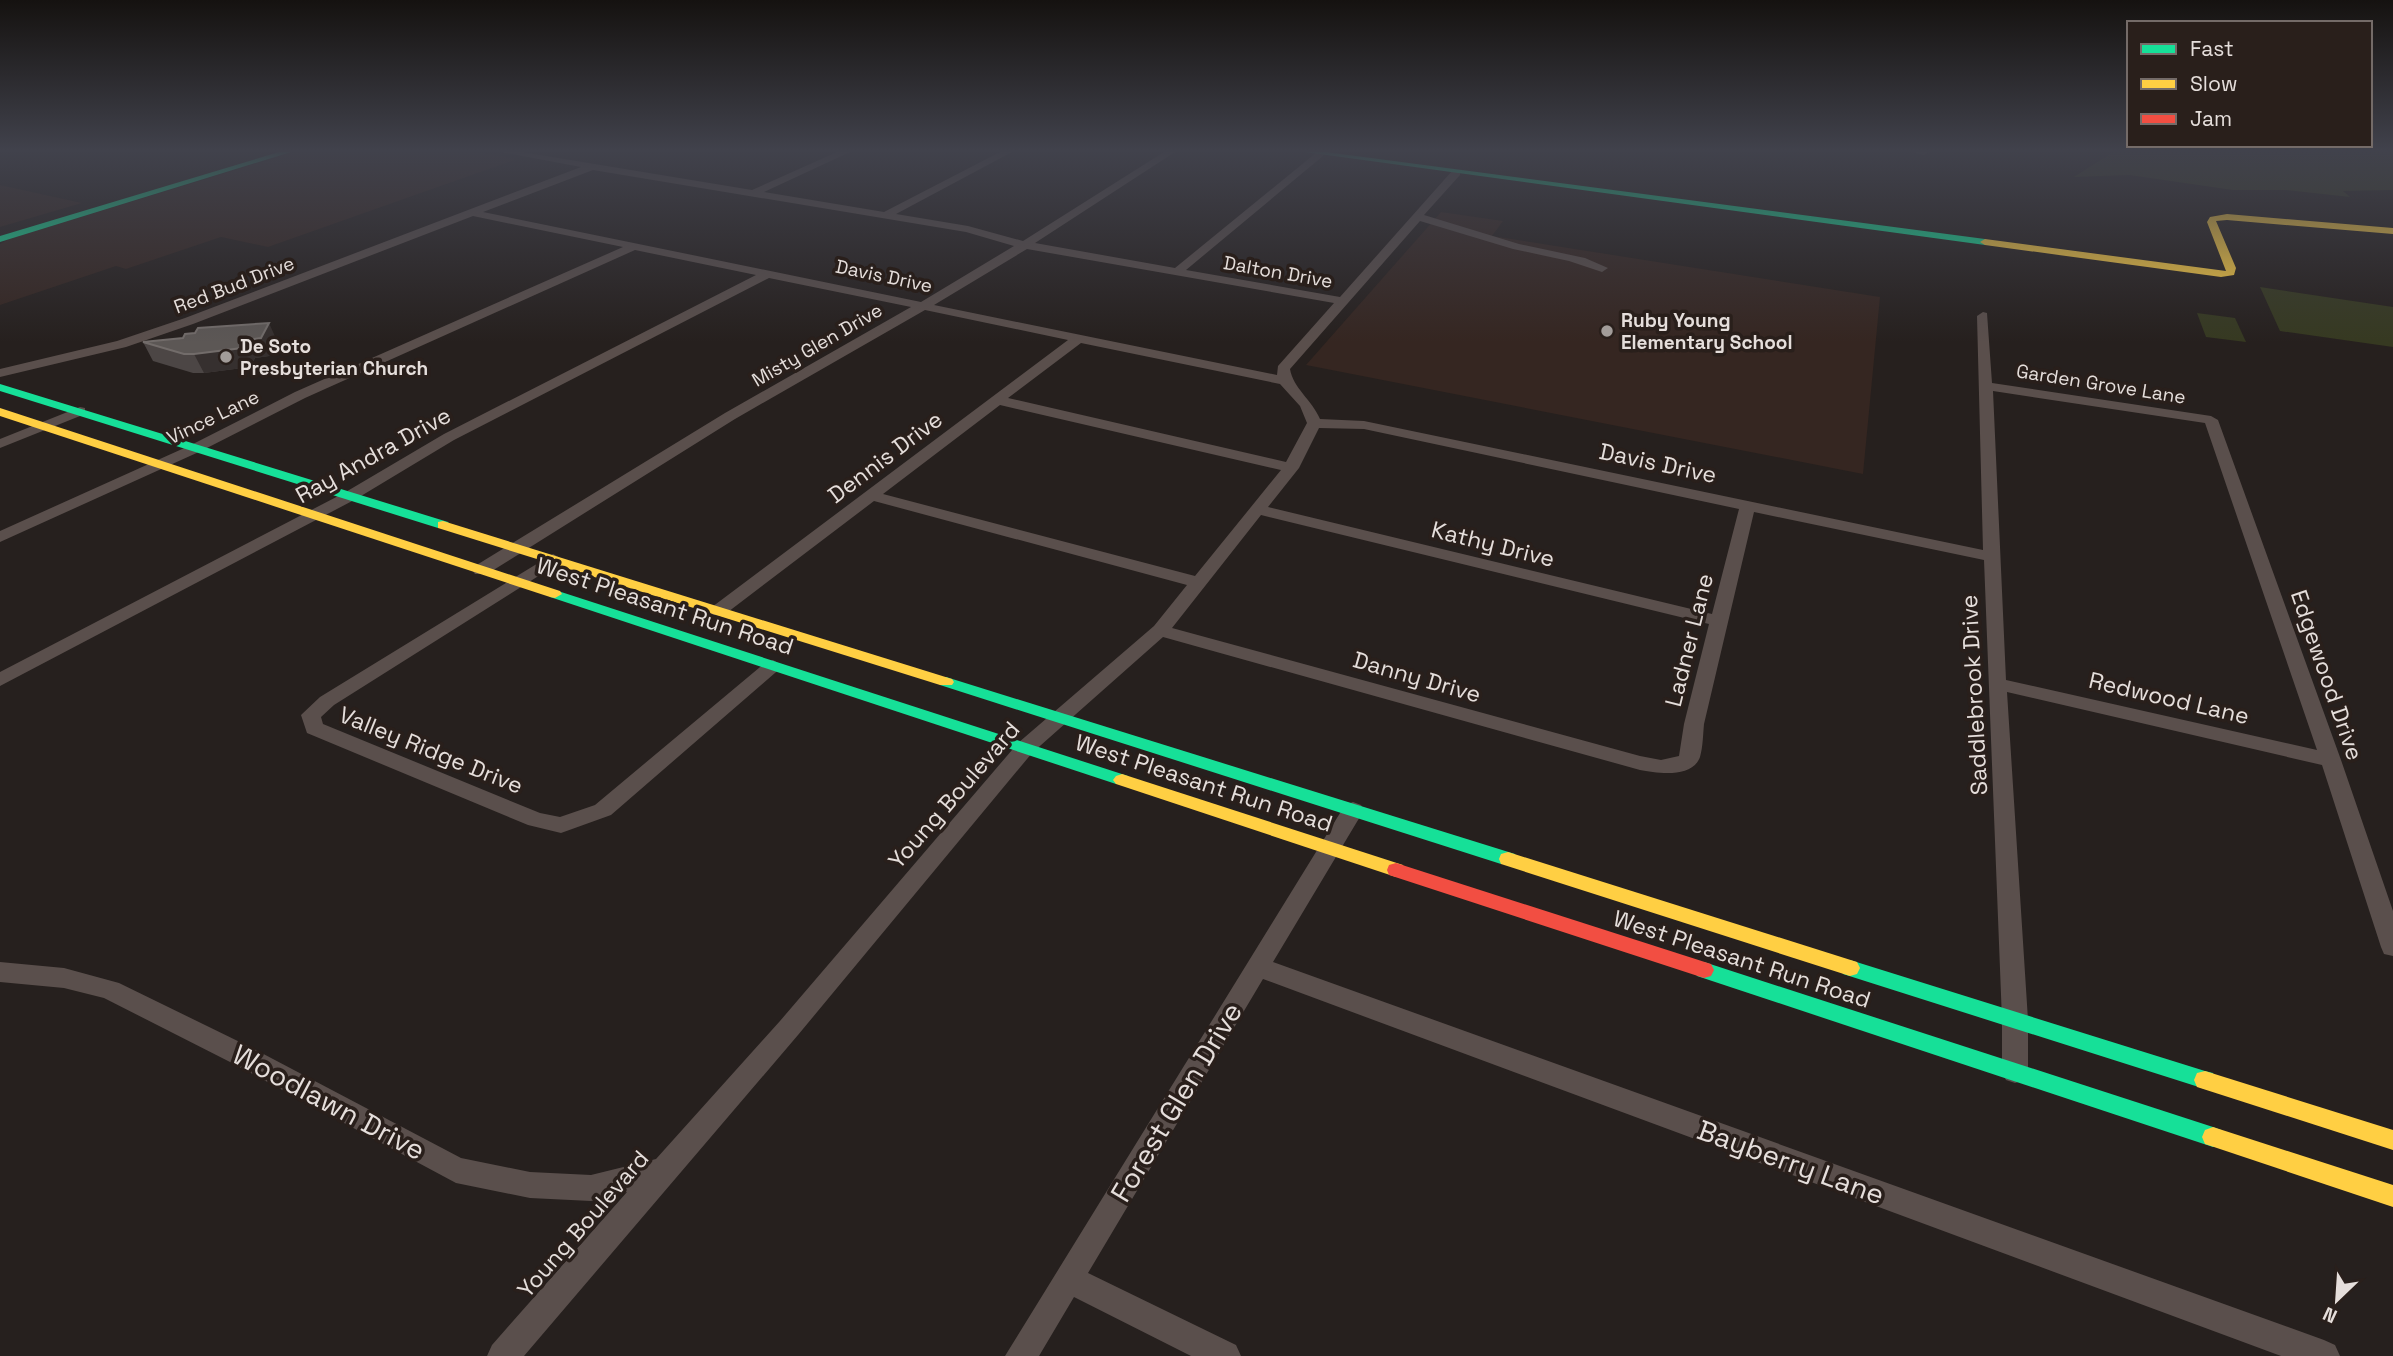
<svg xmlns="http://www.w3.org/2000/svg" width="2393" height="1356" viewBox="0 0 2393 1356" font-family="'Space Grotesk',sans-serif">
  <style>
    .built { fill: #352621 }
    .green { fill: #363921 }
    .lines { fill: none; stroke-linecap: round; stroke-linejoin: round }
    .street { fill: #5a4f4c; fill-rule: evenodd }
    .fast { fill: #16e098; fill-rule: evenodd }
    .slow { fill: #ffcf43; fill-rule: evenodd }
    .jam { fill: #f24e42; fill-rule: evenodd }
    .wall { fill: #4c4645 }
    .shaded-wall { fill: #36302f }
    .building { fill: #5c5755; stroke: #726c6a; stroke-width: 2 }
    .poi-dot { fill: #a29c99; stroke: #291f1b; stroke-width: 2.5 }
    .labels { text-anchor: middle; dominant-baseline: central; stroke-width: 7; stroke-linejoin: round; paint-order: stroke }
    .far-street-label { font-size: 19px; fill: #e5dedb; stroke: #291f1b }
    .far-poi-label { font-size: 19px; font-weight: bold; fill: #e5dedb; stroke: #291f1b; text-anchor: start }
    .street-label { font-size: 23px; fill: #e5dedb; stroke: #291f1b }
    .near-street-label { font-size: 28px; fill: #e5dedb; stroke: #291f1b }
  </style>
  <rect width="100%" height="100%" fill="#26201e"/>
  <!-- built -->
  <g class="built">
    <path d="M295 152H476L517 159 268 247 221 237 126 269 116 266 0 305V244L9 239Z"/>
    <path d="M0 185 82 203 0 227Z"/>
    <path d="M1441 212 1503 221 1492 236 1880 297 1863 474 1306 365Z"/>
  </g>
  <!-- green -->
  <g class="green">
    <path d="M2113 152H2393V190L2343 191 2350 197 2286 190H2233L2129 175 2074 177Z"/>
    <path d="M2260 287 2393 307V347L2280 331Z"/>
    <path d="M2197 313 2235 318 2246 342 2206 337Z"/>
  </g>
  <g class="lines">
    <!-- street -->
    <g class="street">
      <path d="M501 152H522L752 190 837 152H850L764 192 884 212 1000 152H1012L896 214 968 226 1023 241 1164 152H1175L1035 243 1175 268 1317 152H1323V156L1186 270 1340 297 1452 171H1460V175L1424 215 1519 244 1585 258 1608 268 1602 272 1569 261 1513 249 1420 221 1290 369C1293 388 1312 400 1320 419L1364 421 1983 550 1977 316 1983 312 1987 313 1992 383 2211 416 2218 420 2341 760 2393 911V956L2384 954 2381 947 2322 765 2007 692 2028 1020V1072L2024 1080 2015 1083 2006 1080 2002 1072V1020L1984 560 1754 512 1704 724C1703 734 1703 747 1700 757 1692 779 1657 773 1640 770L1163 637 1032 753 798 1035 524 1356H487L492 1345 627 1192 591 1201 530 1198 456 1183 232 1063 104 998 64 988 0 982V962L64 968 119 983 250 1047 461 1158 530 1172 591 1175 656 1159 780 1021 1018 743 1154 626 1187 585 874 501 724 615H712L709 611 712 607 1068 340 925 310 735 419 487 574H475L472 570 475 566 725 413 911 307 769 278 454 440 356 499 0 686V672L344 493 444 434 756 275 635 250 305 398 201 451 0 542V531L191 445 295 392 623 247 473 216 193 324 126 347 0 377V369L117 341 185 318 581 167ZM593 170 966 232 1014 246 921 302 483 212ZM1027 249 1334 303 1278 366 1277 375 934 305ZM1081 343 1280 384 1300 406 1307 423 1286 462 1008 398ZM1993 391 2205 423 2317 750 2006 680ZM1000 405 1281 470 1195 576 883 494ZM1319 428 1364 429 1739 509 1712 614 1268 507 1299 468ZM1261 515 1709 624 1684 724 1679 756 1661 760 1640 756 1172 628Z"/>
      <path d="M1912 152H1929L1924 155Z"/>
      <path d="M80 407 85 408V414L0 448V439Z"/>
      <path d="M553 554 562 559 559 563 334 705 321 717 323 724 540 813 560 817 595 805 766 662 773 660 783 666 611 815 561 833 528 825 307 733 301 715 320 697Z"/>
      <path d="M1353 802 1361 805 1364 810 1273 962 2324 1340 2335 1345 2340 1356H2281L1263 979 1088 1273 1236 1345 1241 1356H1191L1074 1297 1039 1356H1005L1345 805Z"/>
    </g>
    <!-- fast -->
    <g class="fast">
      <path d="M279 152H291L0 242V236Z"/>
      <path d="M1305 152H1326L1985 239 1990 242 1985 245Z"/>
      <path d="M0 384 448 522 450 525 448 528H438L0 391Z"/>
      <path d="M555 590 1128 776 1131 780 1128 784H1116L550 597 548 594Z"/>
      <path d="M946 677 1515 854 1517 859 1515 864H1501L940 685 938 682Z"/>
      <path d="M1850 960 2205 1071 2213 1073 2216 1080 2213 1087 2205 1089 1843 974 1840 968 1843 962Z"/>
      <path d="M1704 962 2213 1127 2221 1130 2224 1137 2221 1144 2213 1147 1697 976 1694 970 1697 964Z"/>
    </g>
    <!-- slow -->
    <g class="slow">
      <path d="M2227 214 2393 228V234L2227 220 2216 221 2236 268 2234 275 2221 277 1985 245 1980 242 1985 239 2226 271 2207 222 2210 217Z"/>
      <path d="M0 408 560 591 562 594 555 598 550 597 0 416Z"/>
      <path d="M443 521 952 679 954 682 952 685H940L438 528V522Z"/>
      <path d="M1122 774 1403 865 1405 870 1403 875 1396 877 1116 784 1113 780 1116 776Z"/>
      <path d="M1508 852 1857 962 1860 968 1857 974 1850 976 1501 864 1499 859 1501 854Z"/>
      <path d="M2205 1071 2393 1130V1150L2197 1087 2194 1080 2197 1073Z"/>
      <path d="M2213 1127 2393 1185V1207L2205 1144 2202 1137 2205 1130Z"/>
    </g>
    <!-- jam -->
    <path class="jam" d="M1396 863 1711 964 1714 970 1711 976 1704 978 1389 875 1387 870 1389 865Z"/>
  </g>
  <!-- wall -->
  <path class="wall" d="M277 341 269 356 255 358 250 367 204 373H193L153 361 143 342Z"/>
  <!-- shaded-wall -->
  <path class="shaded-wall" d="M269 323 277 341 269 356 255 358 250 367 204 373 194 354 246 340Z"/>
  <!-- building -->
  <path class="building" d="M269 323 261 338 246 340 242 348 194 354H184L143 342 183 338 185 334 195 333 198 328Z"/>
  <!-- sky -->
  <linearGradient id="sky" x2="0" y2="1"><stop stop-color="#151210"/><stop offset="0.44" stop-color="#41424c"/><stop offset="1" stop-color="#41424c" stop-opacity="0"/></linearGradient>
  <rect width="2393" height="342" fill="url(#sky)"/>
  <!-- markers -->
  <g class="poi-dot">
    <circle cx="1607" cy="331" r="7"/>
    <circle cx="226" cy="357" r="7"/>
  </g>
  <g class="labels">
    <!-- far-street labels -->
    <g class="far-street-label">
      <text transform="translate(1278 272) rotate(10)">Dalton Drive</text>
      <text transform="translate(884 276) rotate(12)">Davis Drive</text>
      <text transform="translate(234 285) rotate(-21)">Red Bud Drive</text>
      <text transform="translate(817 345) rotate(-30)">Misty Glen Drive</text>
      <text transform="translate(2101 384) rotate(9)">Garden Grove Lane</text>
      <text transform="translate(213 417) rotate(-26)">Vince Lane</text>
    </g>
    <!-- far-poi labels -->
    <g class="far-poi-label">
      <text x="1621" y="320">Ruby Young<tspan x="1621" dy="22">Elementary School</tspan></text>
      <text x="240" y="346">De Soto<tspan x="240" dy="22">Presbyterian Church</tspan></text>
    </g>
    <!-- street labels -->
    <g class="street-label">
      <text transform="translate(373 455) rotate(-29)">Ray Andra Drive</text>
      <text transform="translate(885 457) rotate(-37)">Dennis Drive</text>
      <text transform="translate(1658 463) rotate(12)">Davis Drive</text>
      <text transform="translate(1493 544) rotate(14)">Kathy Drive</text>
      <text transform="translate(665 606) rotate(18)">West Pleasant Run Road</text>
      <text transform="translate(1689 640) rotate(-76)">Ladner Lane</text>
      <text transform="translate(2327 675) rotate(71)">Edgewood Drive</text>
      <text transform="translate(1417 677) rotate(16)">Danny Drive</text>
      <text transform="translate(1974 695) rotate(-93)">Saddlebrook Drive</text>
      <text transform="translate(2169 698) rotate(13)">Redwood Lane</text>
      <text transform="translate(431 750) rotate(22)">Valley Ridge Drive</text>
      <text transform="translate(1204 783) rotate(18)">West Pleasant Run Road</text>
      <text transform="translate(954 795) rotate(-49)">Young Boulevard</text>
      <text transform="translate(1742 959) rotate(18)">West Pleasant Run Road</text>
      <text transform="translate(583 1224) rotate(-49)">Young Boulevard</text>
    </g>
    <!-- near-street labels -->
    <g class="near-street-label">
      <text transform="translate(329 1102) rotate(28)">Woodlawn Drive</text>
      <text transform="translate(1176 1102) rotate(-59)">Forest Glen Drive</text>
      <text transform="translate(1791 1162) rotate(20)">Bayberry Lane</text>
    </g>
  </g>
  <!-- legend -->
  <rect x="2127" y="21" width="245" height="126" fill="#291f1b" stroke="#746b68" stroke-width="2"/>
  <rect x="2141" y="44" width="35" height="10" fill="#16e098" stroke="#746b68" stroke-width="2"/>
  <text x="2190" y="56" font-size="21" fill="#e5dedb">Fast</text>
  <rect x="2141" y="79" width="35" height="10" fill="#ffcf43" stroke="#746b68" stroke-width="2"/>
  <text x="2190" y="91" font-size="21" fill="#e5dedb">Slow</text>
  <rect x="2141" y="114" width="35" height="10" fill="#f24e42" stroke="#746b68" stroke-width="2"/>
  <text x="2190" y="126" font-size="21" fill="#e5dedb">Jam</text>
  <!-- north arrow -->
  <g transform="translate(2337 1300) rotate(205)" stroke="#291f1b" stroke-width="5" paint-order="stroke">
  <path d="M0-5L12 26L0 18L-12 26Z" fill="#e5dedb"/>
  <text y="-10" font-size="19" font-weight="bold" text-anchor="middle" fill="#e5dedb">N</text>
  </g>
</svg>
